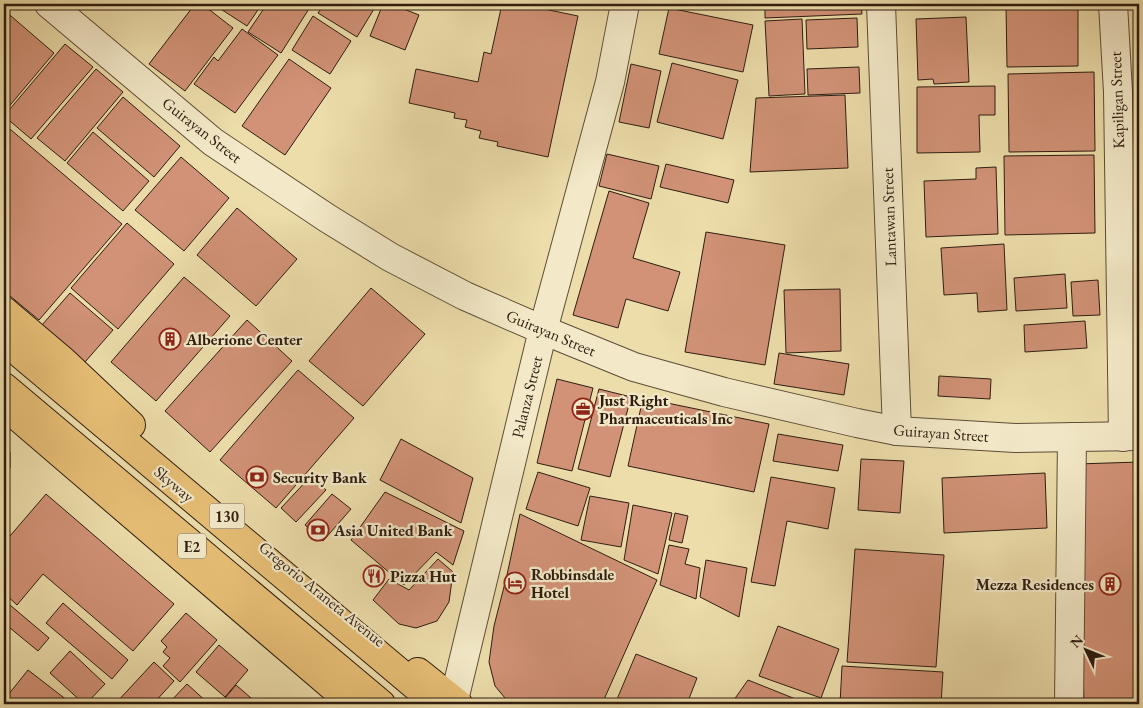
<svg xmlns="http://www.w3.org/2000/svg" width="1143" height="708" viewBox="0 0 1143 708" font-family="'EB Garamond',serif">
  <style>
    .building { fill: #d19277; stroke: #2f1d11 }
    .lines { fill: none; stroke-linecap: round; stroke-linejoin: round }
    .minor-casing { stroke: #5e4d37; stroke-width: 30 }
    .major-casing { stroke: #2f1d11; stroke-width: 30 }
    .highway-casing { stroke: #2f1d11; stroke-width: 30 }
    .minor { stroke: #f3e9c8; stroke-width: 28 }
    .major { stroke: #e6be75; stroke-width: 28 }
    .highway { stroke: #e6be75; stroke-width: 28 }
    .labels { text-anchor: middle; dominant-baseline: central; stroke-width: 4.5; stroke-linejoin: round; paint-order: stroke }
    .shield { fill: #f3e9c8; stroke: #6a5a48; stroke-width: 1 }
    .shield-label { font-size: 15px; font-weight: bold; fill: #2f1d11 }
    .street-label { font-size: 16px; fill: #2f1d11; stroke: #f3e9c8 }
    .poi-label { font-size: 16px; font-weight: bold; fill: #2f1d11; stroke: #f3e9c8; text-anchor: start }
  </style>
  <rect width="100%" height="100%" fill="#ecddaa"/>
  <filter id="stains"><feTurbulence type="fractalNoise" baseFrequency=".004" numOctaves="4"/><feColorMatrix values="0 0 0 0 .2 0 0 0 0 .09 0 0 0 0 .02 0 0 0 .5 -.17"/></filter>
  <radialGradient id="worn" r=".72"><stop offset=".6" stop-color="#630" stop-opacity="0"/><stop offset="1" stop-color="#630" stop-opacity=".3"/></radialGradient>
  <!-- building -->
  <g class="building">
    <path d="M195 4H202L233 28 185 91 149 64Z"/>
    <path d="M213 4H262L247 26Z"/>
    <path d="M267 4H312L281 53 248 32Z"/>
    <path d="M324 4H377L357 37 318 13Z"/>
    <path d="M383 4H391L419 15 405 50 370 36Z"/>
    <path d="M502 4H520L578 16 548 157 497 146 498 142 479 138 481 131 465 127 467 120 454 118 455 113 409 103 416 69 478 82 484 52 491 54Z"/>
    <path d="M765 4H861L862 14 765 18Z"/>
    <path d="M1006 4H1078V66L1007 67Z"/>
    <path d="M669 8 753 25 743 72 659 54Z"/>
    <path d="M4 10 54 53 6 110 4 108Z"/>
    <path d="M313 16 351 41 330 74 292 50Z"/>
    <path d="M966 17 969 82 934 84 933 79 918 80 916 19Z"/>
    <path d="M857 18 858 47 807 49 806 20Z"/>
    <path d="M802 19 805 94 769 96 765 21Z"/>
    <path d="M242 29 278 55 235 113 194 84 214 57 218 61Z"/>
    <path d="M65 44 93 67 31 139 4 116Z"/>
    <path d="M289 59 331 88 285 155 242 126Z"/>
    <path d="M672 63 738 80 723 139 657 122Z"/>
    <path d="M631 64 661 71 649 128 619 122Z"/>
    <path d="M859 67 860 93 808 95 807 69Z"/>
    <path d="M96 69 123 92 65 161 37 138Z"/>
    <path d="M1094 72 1095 151 1009 152 1008 74Z"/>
    <path d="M995 86V115H979L980 152 917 153V87Z"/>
    <path d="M845 95 848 168 750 172 756 98Z"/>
    <path d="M123 97 180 146 154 177 97 128Z"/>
    <path d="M4 124 122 224 39 320 4 291Z"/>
    <path d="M93 132 149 181 123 211 67 163Z"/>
    <path d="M607 154 659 166 651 199 599 186Z"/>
    <path d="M1094 155 1095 233 1005 235 1004 156Z"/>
    <path d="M181 157 229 198 184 251 135 210Z"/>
    <path d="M666 164 734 180 728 203 660 187Z"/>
    <path d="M996 167 998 234 926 237 924 181 976 179V168Z"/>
    <path d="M609 191 649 203 633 258 680 272 668 311 626 299 618 328 573 315Z"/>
    <path d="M237 208 297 259 256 306 197 255Z"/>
    <path d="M127 223 174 264 118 329 71 288Z"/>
    <path d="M706 232 785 245 765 365 685 352Z"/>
    <path d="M1004 244 1007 310 978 312 977 293 944 295 941 248Z"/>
    <path d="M1065 274 1067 308 1016 311 1014 278Z"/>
    <path d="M184 277 230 316 156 401 111 362Z"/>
    <path d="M1098 280 1100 315 1073 316 1071 282Z"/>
    <path d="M371 288 425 334 363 406 309 361Z"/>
    <path d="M840 289 841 351 786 353 784 290Z"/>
    <path d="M70 293 113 330 85 362 42 325Z"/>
    <path d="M247 320 292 361 210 452 165 411Z"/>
    <path d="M1085 321 1087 348 1025 352 1024 325Z"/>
    <path d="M779 353 849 364 844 395 774 384Z"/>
    <path d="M298 370 354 418 276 508 220 460Z"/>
    <path d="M939 376 991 379 990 399 938 396Z"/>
    <path d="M557 379 593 388 572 471 537 463Z"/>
    <path d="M599 389 631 397 610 477 578 469Z"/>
    <path d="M643 398 769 424 754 492 628 466Z"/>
    <path d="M778 434 843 445 838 471 773 461Z"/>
    <path d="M401 439 473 478 461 523 380 480Z"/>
    <path d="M4 447 10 452V468L4 475Z"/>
    <path d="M861 459 904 461 900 513 858 510Z"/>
    <path d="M1139 462V704H1084L1077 464Z"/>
    <path d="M538 472 590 488 578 526 526 509Z"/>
    <path d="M1045 473 1047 528 944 533 942 478Z"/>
    <path d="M311 476 326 490 296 522 281 508Z"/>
    <path d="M771 477 835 488 828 529 787 521 775 586 751 582Z"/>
    <path d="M385 492 464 531 453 565 436 552 404 585 351 540Z"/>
    <path d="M46 494 174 604 133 651 43 574 17 605 4 593V543Z"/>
    <path d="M332 494 351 509 323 541 305 525Z"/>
    <path d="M590 496 629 503 621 547 581 540Z"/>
    <path d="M633 505 672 513 658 574 624 560Z"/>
    <path d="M675 513 688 516 682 543 669 540Z"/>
    <path d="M520 514 657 580 602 704H510L495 686 489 662 494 626 507 575Z"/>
    <path d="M669 545 689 549 685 564 700 568 696 599 660 585Z"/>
    <path d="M855 549 944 555 936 667 847 662Z"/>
    <path d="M438 559 453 572 449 602 437 621 416 628 399 624 373 600 389 579 409 590Z"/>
    <path d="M706 560 747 568 739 617 700 597Z"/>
    <path d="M63 603 128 660 112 679 46 623Z"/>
    <path d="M10 605 49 638 38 651 4 623V613Z"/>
    <path d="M186 613 217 640 180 682 163 666 170 658 163 652 167 647 161 641Z"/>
    <path d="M778 626 839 649 821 698 759 676Z"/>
    <path d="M219 645 248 670 225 697 196 672Z"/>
    <path d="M70 651 105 684 86 704H84L50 673Z"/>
    <path d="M636 654 697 678 687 704H615Z"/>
    <path d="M154 662 174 681 153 704H115Z"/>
    <path d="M842 666 943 672 941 704H840Z"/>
    <path d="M28 670 72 704H4V700Z"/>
    <path d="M748 680 808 704H731Z"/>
    <path d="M187 684 208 703 207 704H168Z"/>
    <path d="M236 685 258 704H220Z"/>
  </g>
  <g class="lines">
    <!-- minor casing -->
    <g class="minor-casing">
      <g id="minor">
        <path d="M49 4 213 142 327 218 390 257 465 296 543 330 634 367 724 392 857 423 897 431 1015 438 1139 436"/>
        <path d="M881 4 897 431"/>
        <path d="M1113 4 1118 92 1123 437"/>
        <path d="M453 704 543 330 610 82 625 4"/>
        <path d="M1069 704 1072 437"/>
      </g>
    </g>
    <!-- major casing -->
    <g class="major-casing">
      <g id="major">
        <path d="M4 405 353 704"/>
        <path d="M418 672 458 704"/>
      </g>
    </g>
    <!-- highway casing -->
    <g class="highway-casing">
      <g id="highway">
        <path d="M4 311 63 361 131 425"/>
        <path d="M4 340 437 704"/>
        <path d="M4 387 381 704"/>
      </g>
    </g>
    <!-- minor -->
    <use href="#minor" class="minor"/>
    <!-- major -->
    <use href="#major" class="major"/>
    <!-- highway -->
    <use href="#highway" class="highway"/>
  </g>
  <!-- icons -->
  <defs>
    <g id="building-ring" transform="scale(1.125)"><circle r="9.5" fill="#f3e9c8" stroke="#8f2418" stroke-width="1.5"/><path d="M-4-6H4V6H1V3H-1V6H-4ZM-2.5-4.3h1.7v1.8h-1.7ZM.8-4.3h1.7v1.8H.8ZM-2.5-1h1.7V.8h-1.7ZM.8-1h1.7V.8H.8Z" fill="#8f2418"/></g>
    <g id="office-ring" transform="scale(1.125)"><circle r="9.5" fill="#f3e9c8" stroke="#8f2418" stroke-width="1.5"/><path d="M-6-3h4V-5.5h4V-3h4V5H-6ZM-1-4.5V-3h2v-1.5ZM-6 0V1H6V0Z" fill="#8f2418"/></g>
    <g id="bank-ring" transform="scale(1.125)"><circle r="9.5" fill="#f3e9c8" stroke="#8f2418" stroke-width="1.5"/><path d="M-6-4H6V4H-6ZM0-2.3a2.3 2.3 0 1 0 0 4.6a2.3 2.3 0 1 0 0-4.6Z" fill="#8f2418"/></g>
    <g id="restaurant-ring" transform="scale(1.125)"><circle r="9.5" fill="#f3e9c8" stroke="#8f2418" stroke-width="1.5"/><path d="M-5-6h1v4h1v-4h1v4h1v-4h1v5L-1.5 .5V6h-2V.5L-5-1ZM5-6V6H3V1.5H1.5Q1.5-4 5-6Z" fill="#8f2418"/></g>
    <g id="hotel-ring" transform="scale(1.125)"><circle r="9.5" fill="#f3e9c8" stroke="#8f2418" stroke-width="1.5"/><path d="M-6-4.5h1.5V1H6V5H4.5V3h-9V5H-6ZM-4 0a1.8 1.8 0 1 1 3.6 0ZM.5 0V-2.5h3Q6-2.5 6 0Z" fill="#8f2418"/></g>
  </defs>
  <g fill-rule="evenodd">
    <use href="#building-ring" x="170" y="339"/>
    <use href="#office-ring" x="583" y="409"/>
    <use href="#bank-ring" x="257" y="477"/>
    <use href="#bank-ring" x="318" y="530"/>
    <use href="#restaurant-ring" x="374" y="576"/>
    <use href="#hotel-ring" x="515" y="583"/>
    <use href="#building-ring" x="1110" y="584"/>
  </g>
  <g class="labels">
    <!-- shield labels -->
    <g class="shield">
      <rect x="209.5" y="503.5" width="35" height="25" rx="4"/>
      <rect x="178" y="533.5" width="28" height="25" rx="4"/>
    </g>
    <g class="shield-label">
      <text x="227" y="516">130</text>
      <text x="192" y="546">E2</text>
    </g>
    <!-- street labels -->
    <g class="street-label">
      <text transform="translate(1117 100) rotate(-92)">Kapiligan Street</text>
      <text transform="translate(202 130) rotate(38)">Guirayan Street</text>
      <text transform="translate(889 217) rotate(-92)">Lantawan Street</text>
      <text transform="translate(551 333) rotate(23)">Guirayan Street</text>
      <text transform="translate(527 397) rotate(-76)">Palanza Street</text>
      <text transform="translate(941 433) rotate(4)">Guirayan Street</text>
      <text transform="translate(174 484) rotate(40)">Skyway</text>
      <text transform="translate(322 594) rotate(39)">Gregorio Araneta Avenue</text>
    </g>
    <!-- poi labels -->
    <g class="poi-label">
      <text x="186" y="339">Alberione Center</text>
      <text x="599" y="400">Just Right<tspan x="599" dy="18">Pharmaceuticals Inc</tspan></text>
      <text x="273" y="477">Security Bank</text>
      <text x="334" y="530">Asia United Bank</text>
      <text x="531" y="574">Robbinsdale<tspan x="531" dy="18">Hotel</tspan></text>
      <text x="390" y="576">Pizza Hut</text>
      <text x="1094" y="584" text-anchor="end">Mezza Residences</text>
    </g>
  </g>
  <!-- margin -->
  <rect width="1143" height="708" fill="none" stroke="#ecddaa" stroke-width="20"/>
  <rect x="5" y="5" width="1133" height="698" fill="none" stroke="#2f1d11" stroke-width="2.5"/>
  <rect x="10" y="10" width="1123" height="688" fill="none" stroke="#2f1d11"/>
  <!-- north arrow -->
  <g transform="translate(1086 650) rotate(313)" stroke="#f3e9c8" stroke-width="4" paint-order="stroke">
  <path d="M0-4L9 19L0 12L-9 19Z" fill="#2f1d11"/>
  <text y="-8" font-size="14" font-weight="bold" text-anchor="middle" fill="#2f1d11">N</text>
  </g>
  <rect width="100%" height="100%" filter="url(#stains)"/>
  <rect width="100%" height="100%" fill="url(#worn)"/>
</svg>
